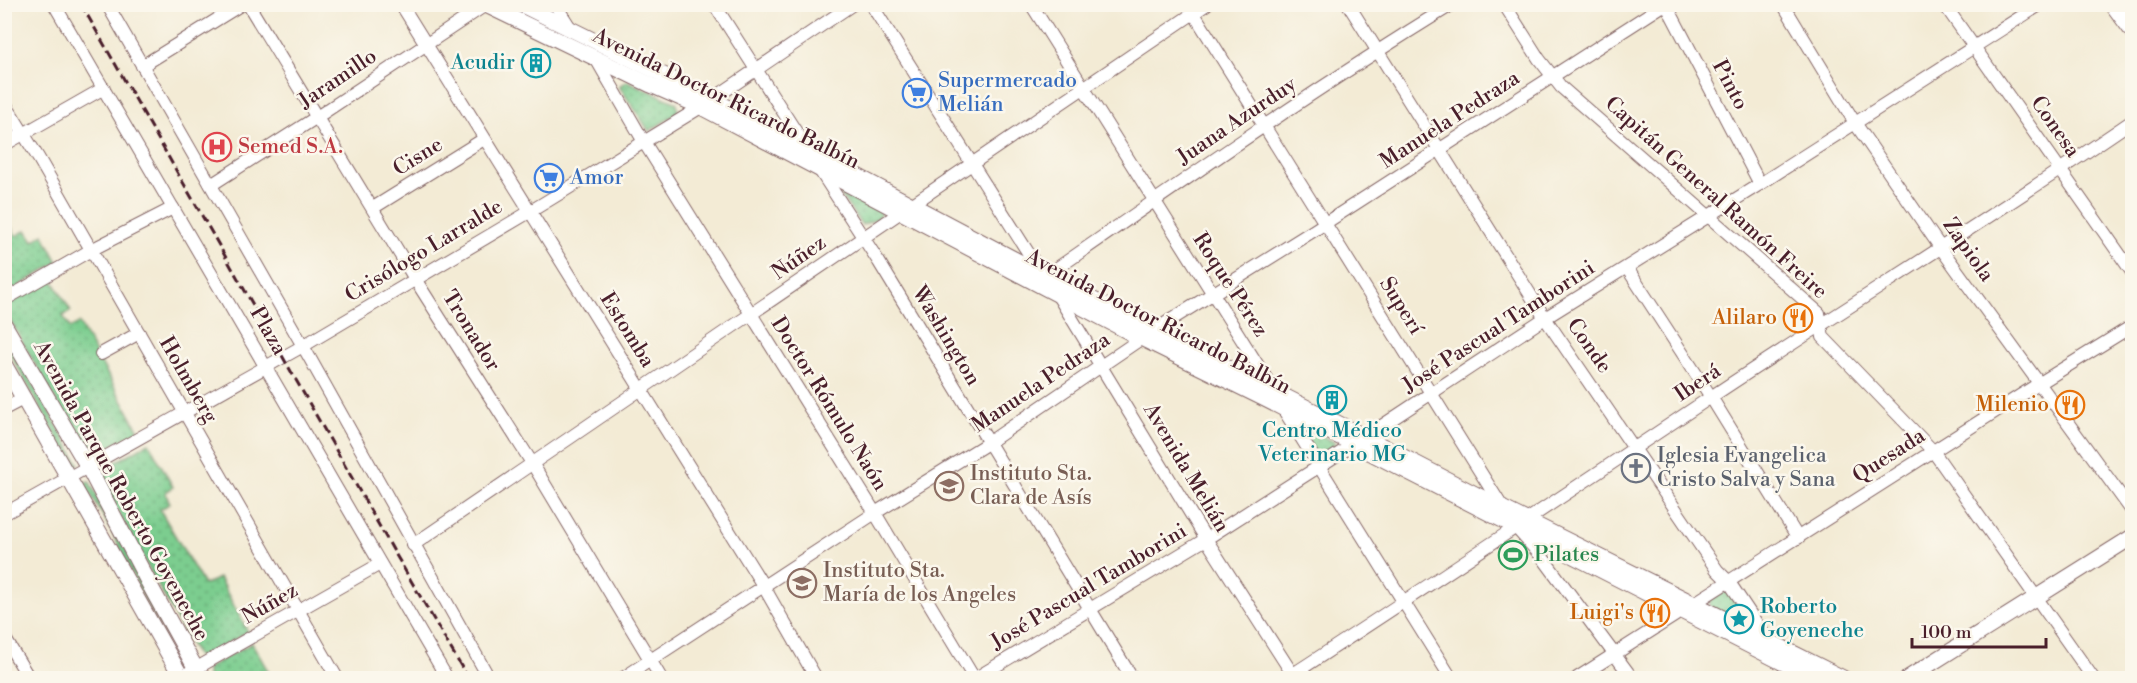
<svg xmlns="http://www.w3.org/2000/svg" width="2137" height="683" viewBox="0 0 2137 683" font-family="'Libre Bodoni',serif">
  <style>
    .green { fill: #7bcd8f; stroke: #62765d; stroke-width: 1.5 }
    .park { fill: url(#park-dots); stroke: #62765d; stroke-width: 1.5 }
    .lines { fill: none; stroke-linecap: round; stroke-linejoin: round }
    .minor-casing { stroke: #856666; stroke-width: 14 }
    .major-casing { stroke: #856666; stroke-width: 17 }
    .minor { stroke: #fff; stroke-width: 12 }
    .major { stroke: #fff; stroke-width: 15 }
    .rail { stroke: #4a1f2b; stroke-width: 3; stroke-dasharray: 9 4.5; stroke-linecap: butt }
    .labels { text-anchor: middle; dominant-baseline: central; stroke-width: 5; stroke-linejoin: round; paint-order: stroke }
    .culture-label { font-size: 21px; fill: #0d838f; stroke: #fbf7ec; text-anchor: end }
    .street-label { font-size: 21px; fill: #4a1f2b; stroke: #fbf7ec }
    .shop-label { font-size: 21px; fill: #366cbe; stroke: #fbf7ec; text-anchor: start }
    .health-label { font-size: 21px; fill: #be3a42; stroke: #fbf7ec; text-anchor: start }
    .food-label { font-size: 21px; fill: #c56008; stroke: #fbf7ec; text-anchor: end }
    .worship-label { font-size: 21px; fill: #5b616d; stroke: #fbf7ec; text-anchor: start }
    .education-label { font-size: 21px; fill: #785e54; stroke: #fbf7ec; text-anchor: start }
    .leisure-label { font-size: 21px; fill: #27864d; stroke: #fbf7ec; text-anchor: start }
  </style>
  <defs>
    <pattern id="park-dots" width="8" height="8" patternUnits="userSpaceOnUse" patternTransform="scale(1.5)"><rect width="8" height="8" fill="#7bcd8f"/><path d="M2 2h.1M6 6h.1" fill="none" stroke="#67a675" stroke-width="1.8" stroke-linecap="round"/></pattern>
  </defs>
  <rect width="100%" height="100%" fill="#fbf7ec"/>
  <filter id="ink" filterUnits="userSpaceOnUse"><feTurbulence type="fractalNoise" baseFrequency=".0167" numOctaves="2"/><feDisplacementMap in="SourceGraphic" scale="12" xChannelSelector="R" yChannelSelector="G"/><feConvolveMatrix kernelMatrix="1 2 1 2 8 2 1 2 1" color-interpolation-filters="sRGB"/></filter>
  <filter id="wash" filterUnits="userSpaceOnUse"><feTurbulence type="fractalNoise" baseFrequency=".008" numOctaves="4" result="noise"/><feDisplacementMap in="SourceGraphic" scale="24" xChannelSelector="R" yChannelSelector="G"/><feGaussianBlur stdDeviation="1.35" result="paint"/><feColorMatrix in="noise" values="0 0 0 0 0 0 0 0 0 0 0 0 0 0 0 0 0 1.4 0 .05"/><feComposite in="paint" operator="in"/></filter>
  <g filter="url(#wash)">
    <rect width="100%" height="100%" fill="#f3ebd5"/>
    <!-- green -->
    <g class="green">
      <path d="M4 332 79 464 74 467 5 345Z"/>
      <path d="M89 481 185 658 180 661 146 602 111 530 84 483Z"/>
    </g>
    <!-- park -->
    <g class="park">
      <path d="M627 81 677 103 678 113 649 131 619 86Z"/>
      <path d="M844 190 880 207 881 213 878 219 862 225 841 196V191Z"/>
      <path d="M4 214 16 236 26 230 33 241 43 234 58 262 5 295Z"/>
      <path d="M52 279 71 311 63 316 70 328 79 323 139 431 93 456 86 454 5 311 6 305Z"/>
      <path d="M1305 427 1334 442V450L1321 458 1317 457 1302 428Z"/>
      <path d="M149 443 173 487 165 493 170 503 160 510 204 585 219 578 248 632 204 657 197 656 98 476 101 470Z"/>
      <path d="M1726 590H1730L1750 621V628L1710 607V600Z"/>
      <path d="M252 643 272 678H207V668Z"/>
    </g>
  </g>
  <g filter="url(#ink)">
    <g class="lines">
      <!-- minor casing -->
      <g class="minor-casing">
        <g id="minor">
          <path d="M54 4 447 678"/>
          <path d="M107 4 303 346 489 678"/>
          <path d="M248 4 415 279 532 463 661 678"/>
          <path d="M401 4 764 587 816 678"/>
          <path d="M555 4 571 29"/>
          <path d="M714 4 807 149"/>
          <path d="M871 4 1041 273"/>
          <path d="M1031 4 1274 391"/>
          <path d="M1188 4 1504 510"/>
          <path d="M1348 4 1545 318 1717 570 1729 582 1767 639"/>
          <path d="M1504 4 1539 59 1561 87 1819 313 1823 337 1933 451 2093 678"/>
          <path d="M1666 4 1760 184"/>
          <path d="M1783 4 1855 123 1940 247 2132 511"/>
          <path d="M1944 4 2132 272"/>
          <path d="M595 57 644 142 875 513 974 678"/>
          <path d="M142 66 242 4"/>
          <path d="M4 102 39 159 337 678"/>
          <path d="M4 145 104 88"/>
          <path d="M819 169 879 262 1132 678"/>
          <path d="M211 185 317 117 487 4"/>
          <path d="M373 208 484 139"/>
          <path d="M1627 268 1711 397 1798 538"/>
          <path d="M4 300 91 250 173 208"/>
          <path d="M101 354 139 333"/>
          <path d="M1282 407 1451 678"/>
          <path d="M4 409 25 398"/>
          <path d="M4 514 303 346 531 211 701 107 853 4"/>
          <path d="M1519 531 1543 558 1632 678"/>
          <path d="M413 545C677 363 942 185 1207 4"/>
          <path d="M4 637 29 678"/>
          <path d="M188 673 380 564"/>
          <path d="M623 678 875 513 988 443 1142 338 1313 231 1665 4"/>
          <path d="M976 678 1206 539 1365 437 1545 318 1760 184 2041 4"/>
          <path d="M1287 678C1429 586 1570 491 1711 397 1851 304 1994 216 2132 121"/>
          <path d="M1295 678 1206 539 1046 276C1180 183 1314 89 1453 4"/>
          <path d="M1577 678 2040 383 2132 326"/>
        </g>
      </g>
      <!-- major casing -->
      <g class="major-casing">
        <g id="major">
          <path d="M484 4 651 85 701 107 1131 333 1261 397 1813 678"/>
          <path d="M520 4 712 99 1046 276 1365 437 1504 509 1843 678"/>
          <path d="M2112 4 2132 31"/>
          <path d="M4 324 88 467 153 591 201 678"/>
          <path d="M4 364 182 678"/>
          <path d="M1908 678 2132 537"/>
        </g>
      </g>
      <!-- minor -->
      <use href="#minor" class="minor"/>
      <!-- major -->
      <use href="#major" class="major"/>
      <!-- rail -->
      <path class="rail" d="M81 4 396 555 468 678"/>
    </g>
  </g>
  <!-- icons -->
  <defs>
    <g id="building-ring" transform="scale(1.5)"><circle r="9.5" fill="#fbf7ec" stroke="#0f9aa8" stroke-width="1.5"/><path d="M-4-6H4V6H1V3H-1V6H-4ZM-2.5-4.3h1.7v1.8h-1.7ZM.8-4.3h1.7v1.8H.8ZM-2.5-1h1.7V.8h-1.7ZM.8-1h1.7V.8H.8Z" fill="#0f9aa8"/></g>
    <g id="supermarket-ring" transform="scale(1.5)"><circle r="9.5" fill="#fbf7ec" stroke="#3f7fe0" stroke-width="1.5"/><path d="M-6-5.5h2.5l.6 2H6L4.5 2H-2.5L-4.4-4H-6ZM-1.5 3.2a1.3 1.3 0 1 0 .1 0ZM3 3.2a1.3 1.3 0 1 0 .1 0Z" fill="#3f7fe0"/></g>
    <g id="hospital-ring" transform="scale(1.5)"><circle r="9.5" fill="#fbf7ec" stroke="#e0444e" stroke-width="1.5"/><path d="M-5-5h3v3.5h4V-5h3V5h-3V1.5h-4V5h-3Z" fill="#e0444e"/></g>
    <g id="restaurant-ring" transform="scale(1.5)"><circle r="9.5" fill="#fbf7ec" stroke="#e8710a" stroke-width="1.5"/><path d="M-5-6h1v4h1v-4h1v4h1v-4h1v5L-1.5 .5V6h-2V.5L-5-1ZM5-6V6H3V1.5H1.5Q1.5-4 5-6Z" fill="#e8710a"/></g>
    <g id="church-ring" transform="scale(1.5)"><circle r="9.5" fill="#fbf7ec" stroke="#6b7280" stroke-width="1.5"/><path d="M-1.2-6h2.4v3.5h3.3v2.4h-3.3V6h-2.4V-.1h-3.3v-2.4h3.3Z" fill="#6b7280"/></g>
    <g id="school-ring" transform="scale(1.5)"><circle r="9.5" fill="#fbf7ec" stroke="#8d6e63" stroke-width="1.5"/><path d="M0-5L7-2L0 1L-7-2ZM-4 1L0 2.5L4 1V4Q0 6-4 4Z" fill="#8d6e63"/></g>
    <g id="stadium-ring" transform="scale(1.5)"><circle r="9.5" fill="#fbf7ec" stroke="#2e9e5b" stroke-width="1.5"/><path d="M0-5a6.5 5 0 1 0 0 10a6.5 5 0 1 0 0-10ZM-3.5-1.8h7v3.6h-7Z" fill="#2e9e5b"/></g>
    <g id="sight-ring" transform="scale(1.5)"><circle r="9.5" fill="#fbf7ec" stroke="#0f9aa8" stroke-width="1.5"/><path d="M0-6L1.8-2.2L6-1.7L2.9 1.2L3.7 5.4L0 3.3L-3.7 5.4L-2.9 1.2L-6-1.7L-1.8-2.2Z" fill="#0f9aa8"/></g>
  </defs>
  <g fill-rule="evenodd">
    <use href="#building-ring" x="536" y="63"/>
    <use href="#supermarket-ring" x="917" y="93"/>
    <use href="#hospital-ring" x="217" y="147"/>
    <use href="#supermarket-ring" x="549" y="178"/>
    <use href="#restaurant-ring" x="1798" y="318"/>
    <use href="#building-ring" x="1332" y="400"/>
    <use href="#restaurant-ring" x="2070" y="405"/>
    <use href="#church-ring" x="1636" y="468"/>
    <use href="#school-ring" x="949" y="486"/>
    <use href="#stadium-ring" x="1513" y="555"/>
    <use href="#school-ring" x="802" y="583"/>
    <use href="#restaurant-ring" x="1655" y="613"/>
    <use href="#sight-ring" x="1739" y="619"/>
  </g>
  <g class="labels">
    <!-- culture labels -->
    <g class="culture-label">
      <text x="515" y="63">Acudir</text>
      <text x="1332" y="431" text-anchor="middle">Centro Médico<tspan x="1332" dy="24">Veterinario MG</tspan></text>
      <text x="1760" y="607" text-anchor="start">Roberto<tspan x="1760" dy="24">Goyeneche</tspan></text>
    </g>
    <!-- street labels -->
    <g class="street-label">
      <text transform="translate(338 79) rotate(-34)">Jaramillo</text>
      <text transform="translate(1730 85) rotate(62)">Pinto</text>
      <text transform="translate(726 99) rotate(26)">Avenida Doctor Ricardo Balbín</text>
      <text transform="translate(1450 120) rotate(-33)">Manuela Pedraza</text>
      <text transform="translate(1237 121) rotate(-34)">Juana Azurduy</text>
      <text transform="translate(2055 127) rotate(55)">Conesa</text>
      <text transform="translate(418 157) rotate(-32)">Cisne</text>
      <text transform="translate(1716 198) rotate(42)">Capitán General Ramón Freire</text>
      <text transform="translate(1968 250) rotate(55)">Zapiola</text>
      <text transform="translate(424 251) rotate(-31)">Crisólogo Larralde</text>
      <text transform="translate(799 258) rotate(-35)">Núñez</text>
      <text transform="translate(1230 285) rotate(57)">Roque Pérez</text>
      <text transform="translate(1401 306) rotate(58)">Superí</text>
      <text transform="translate(1158 322) rotate(27)">Avenida Doctor Ricardo Balbín</text>
      <text transform="translate(1499 327) rotate(-33)">José Pascual Tamborini</text>
      <text transform="translate(627 330) rotate(58)">Estomba</text>
      <text transform="translate(268 331) rotate(60)">Plaza</text>
      <text transform="translate(471 331) rotate(58)">Tronador</text>
      <text transform="translate(946 336) rotate(59)">Washington</text>
      <text transform="translate(1589 346) rotate(55)">Conde</text>
      <text transform="translate(188 380) rotate(60)">Holmberg</text>
      <text transform="translate(1041 383) rotate(-34)">Manuela Pedraza</text>
      <text transform="translate(1698 383) rotate(-34)">Iberá</text>
      <text transform="translate(829 404) rotate(58)">Doctor Rómulo Naón</text>
      <text transform="translate(1889 456) rotate(-33)">Quesada</text>
      <text transform="translate(1186 468) rotate(59)">Avenida Melián</text>
      <text transform="translate(121 491) rotate(61)">Avenida Parque Roberto Goyeneche</text>
      <text transform="translate(1089 587) rotate(-31)">José Pascual Tamborini</text>
      <text transform="translate(270 604) rotate(-30)">Núñez</text>
    </g>
    <!-- shop labels -->
    <g class="shop-label">
      <text x="938" y="81">Supermercado<tspan x="938" dy="24">Melián</tspan></text>
      <text x="570" y="178">Amor</text>
    </g>
    <!-- health labels -->
    <g class="health-label">
      <text x="238" y="147">Semed S.A.</text>
    </g>
    <!-- food labels -->
    <g class="food-label">
      <text x="1777" y="318">Alilaro</text>
      <text x="2049" y="405">Milenio</text>
      <text x="1634" y="613">Luigi's</text>
    </g>
    <!-- worship labels -->
    <g class="worship-label">
      <text x="1657" y="456">Iglesia Evangelica<tspan x="1657" dy="24">Cristo Salva y Sana</tspan></text>
    </g>
    <!-- education labels -->
    <g class="education-label">
      <text x="970" y="474">Instituto Sta.<tspan x="970" dy="24">Clara de Asís</tspan></text>
      <text x="823" y="571">Instituto Sta.<tspan x="823" dy="24">María de los Angeles</tspan></text>
    </g>
    <!-- leisure labels -->
    <g class="leisure-label">
      <text x="1534" y="555">Pilates</text>
    </g>
  </g>
  <!-- margin -->
  <rect width="2137" height="683" fill="none" stroke="#fbf7ec" stroke-width="24"/>
  <!-- scale -->
  <path d="M1912 638v9h134v-9" fill="none" stroke="#4a1f2b" stroke-width="3"/>
  <text x="1921" y="638" font-size="18" fill="#4a1f2b" stroke="#fbf7ec" stroke-width="4.5" paint-order="stroke">100 m</text>
</svg>
